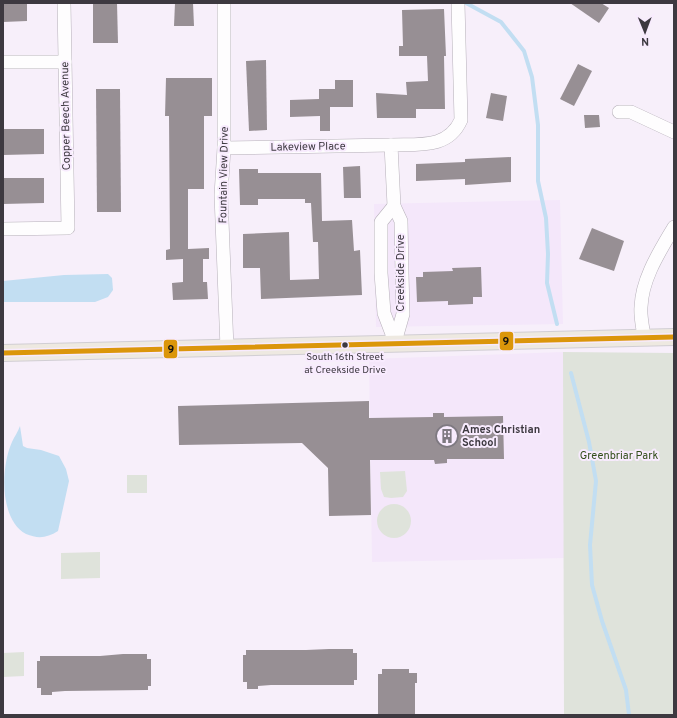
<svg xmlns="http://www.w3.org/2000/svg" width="677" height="718" viewBox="0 0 677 718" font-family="Overpass,sans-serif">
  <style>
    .built { fill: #f4e7fa }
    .green { fill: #dfe3db }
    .water { fill: #c2def2 }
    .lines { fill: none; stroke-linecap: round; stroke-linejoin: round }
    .stream { stroke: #c2def2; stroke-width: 4 }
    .building { fill: #978f94 }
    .minor-casing { stroke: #b6b0b9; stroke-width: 14 }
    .major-casing { stroke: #d1ced3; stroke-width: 18 }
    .minor { stroke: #fefdfe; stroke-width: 13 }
    .major { stroke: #eee9e1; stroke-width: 16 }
    .bus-1-casing { stroke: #f8ebfe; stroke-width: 8 }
    .bus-1 { stroke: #db960a; stroke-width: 5 }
    .bus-dot { fill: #3d3940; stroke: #f8ebfe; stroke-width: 1.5 }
    .labels { text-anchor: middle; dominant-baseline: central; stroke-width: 4; stroke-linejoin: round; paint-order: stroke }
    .bus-label { font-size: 10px; fill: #3d3940; stroke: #f8ebfe }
    .street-label { font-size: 11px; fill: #3d3940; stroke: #f8ebfe }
    .poi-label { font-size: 11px; font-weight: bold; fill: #3d3940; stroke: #f8ebfe; text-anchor: start }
    .park-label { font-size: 11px; fill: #324e1a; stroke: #f8ebfe }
    .line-badge { stroke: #f8ebfe; stroke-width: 1.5 }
    .pale-badge-label { font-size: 11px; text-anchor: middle; font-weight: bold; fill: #111 }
  </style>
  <rect width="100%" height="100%" fill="#f7effa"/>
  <!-- built -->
  <g class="built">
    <path d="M560 200 563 324 376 327 374 204Z"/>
    <path d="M563 352 564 558 372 562 369 359Z"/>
  </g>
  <!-- green -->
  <g class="green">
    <path d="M563 352 674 353V715H564Z"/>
    <path d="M405 471 407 491 403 497 391 498 384 497 381 489 380 472Z"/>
    <rect x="127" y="475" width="20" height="18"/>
    <circle cx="394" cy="521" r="17"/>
    <path d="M100 552V578L61 579V553Z"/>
    <path d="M24 652V676L3 677V653Z"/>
  </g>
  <!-- water -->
  <g class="water">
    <path d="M108 274 112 278 113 290 108 297 95 302H3V281L64 275Z"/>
    <path d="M20 426 23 446 27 448 41 450 59 456 66 469 69 481 58 531C47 538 38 539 26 534 0 520 0 469 12 442 14 437 18 432 20 426Z"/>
  </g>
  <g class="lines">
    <!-- stream -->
    <g class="stream">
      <path d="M466 3 501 22 524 51 532 77 538 125V181L546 218 548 254 547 283 557 324"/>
      <path d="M571 373 589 442 596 481 590 545 592 585 602 621 626 690 629 715"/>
    </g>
  </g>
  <!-- building -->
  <g class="building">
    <path d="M3 3H27V21L3 22Z"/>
    <path d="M93 3H117L118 43H93Z"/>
    <path d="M175 3H193L194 26H174Z"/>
    <path d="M570 3H601L609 8 599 23Z"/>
    <path d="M444 9 446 56H444L445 109H416V118H377L376 93 407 95 406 82 428 81 427 56H399V46H403L402 10Z"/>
    <path d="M266 60 267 130 249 131 246 61Z"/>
    <path d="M578 64 592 71 574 106 560 99Z"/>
    <path d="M166 78H212V116H204V189H188V249L209 248V259H203V282H207L208 299 173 300 172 283 183 282V259L166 260V250L170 249 169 116H165Z"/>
    <path d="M335 80H353V107H330V131H320V116L290 117V100L319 99V89H335Z"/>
    <path d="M96 89H120L121 212H97Z"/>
    <path d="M491 93 507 96 503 121 486 118Z"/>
    <path d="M584 115H599L600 127 585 128Z"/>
    <path d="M3 129H44V154L3 155Z"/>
    <path d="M511 157V182L465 185V179L416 181V164L465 162V159Z"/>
    <path d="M360 166 361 198H344L343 167Z"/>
    <path d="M239 169H258V173H321L322 221 352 220 354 251 360 250 362 295 261 299 260 268H243V234L289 232 290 280 319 279 318 242H313L311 203H305V199H258V205H240Z"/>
    <path d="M3 178H44V203L3 204Z"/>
    <path d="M592 228 624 241 614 271 579 259Z"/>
    <path d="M481 267 482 297H473V304L448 305V301L417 302 416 277H423V272L453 271 452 268Z"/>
    <path d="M369 401V418L433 417V413H444V417L503 416 504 459H447V463L435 464 434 460H370L371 515 329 516 328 468 302 443 179 445 178 406Z"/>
    <path d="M329 649H353V653H357V680H354V685H271L258 686V689H247V682H243V655H246V650H306Z"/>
    <path d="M123 654H147V659H151V686H148V690L65 691 52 692V695H41V688H37V661H40V656H100Z"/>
    <path d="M382 669H409V673H417V683H415V715H378V674H382Z"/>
  </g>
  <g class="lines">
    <!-- minor casing -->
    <g class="minor-casing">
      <g id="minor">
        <path d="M224 3V148L221 195 227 348"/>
        <path d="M3 62H65"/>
        <path d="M619 112H631L674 132"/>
        <path d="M224 148 391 145"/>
        <path d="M394 206 381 222V273L384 313 395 342"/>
        <path d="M3 229 68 228 64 3"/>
        <path d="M644 337C643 328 640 316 641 307 642 278 660 251 674 227"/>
        <path d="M395 342 403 314 402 273 401 221 394 206 391 145C419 144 448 149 461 120L458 3"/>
      </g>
    </g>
    <!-- major casing -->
    <g class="major-casing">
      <path id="major" d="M3 353 674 337"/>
    </g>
    <!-- minor -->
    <use href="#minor" class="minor"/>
    <!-- major -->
    <use href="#major" class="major"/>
    <!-- bus-1 casing -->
    <g class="bus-1-casing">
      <path id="bus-1" d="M3 353 674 337"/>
    </g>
    <!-- bus-1 -->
    <use href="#bus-1" class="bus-1"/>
  </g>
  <!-- icons -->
  <defs>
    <g id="building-ring" transform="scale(1.15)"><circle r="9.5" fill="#f8ebfe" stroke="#7e7981" stroke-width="1.5"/><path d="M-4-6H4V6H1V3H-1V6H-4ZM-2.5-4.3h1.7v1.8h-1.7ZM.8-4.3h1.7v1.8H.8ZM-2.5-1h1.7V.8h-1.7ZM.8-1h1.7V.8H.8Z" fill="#7e7981"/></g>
  </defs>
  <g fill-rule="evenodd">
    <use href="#building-ring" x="447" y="436"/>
  </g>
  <!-- markers -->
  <circle class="bus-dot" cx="345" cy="345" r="3.5"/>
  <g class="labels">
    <!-- bus labels -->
    <g class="bus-label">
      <text x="345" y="357">South 16th Street<tspan x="345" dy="13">at Creekside Drive</tspan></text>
    </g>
    <!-- street labels -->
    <g class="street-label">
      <text transform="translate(66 116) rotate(-91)">Copper Beech Avenue</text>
      <text transform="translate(308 147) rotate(-1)">Lakeview Place</text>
      <text transform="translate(224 175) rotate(-89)">Fountain View Drive</text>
      <text transform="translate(401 273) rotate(-90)">Creekside Drive</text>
    </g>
    <!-- poi labels -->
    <g class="poi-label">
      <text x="462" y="430">Ames Christian<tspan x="462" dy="13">School</tspan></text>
    </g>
    <!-- park labels -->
    <g class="park-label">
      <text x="619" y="456">Greenbriar Park</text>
    </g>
  </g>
  <g class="line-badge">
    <rect x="499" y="331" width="15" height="20" rx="4" fill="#db960a"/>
    <rect x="163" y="339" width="15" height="20" rx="4" fill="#db960a"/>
  </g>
  <g class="pale-badge-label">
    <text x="506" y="345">9</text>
    <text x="171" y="353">9</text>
  </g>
  <!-- border -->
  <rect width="677" height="718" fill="none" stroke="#3d3940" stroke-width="8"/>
  <!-- north arrow -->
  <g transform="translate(645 32) rotate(179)" stroke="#f8ebfe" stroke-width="3" paint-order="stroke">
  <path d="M0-3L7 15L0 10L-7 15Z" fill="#3d3940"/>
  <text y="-6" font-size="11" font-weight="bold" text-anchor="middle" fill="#3d3940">N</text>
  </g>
</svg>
